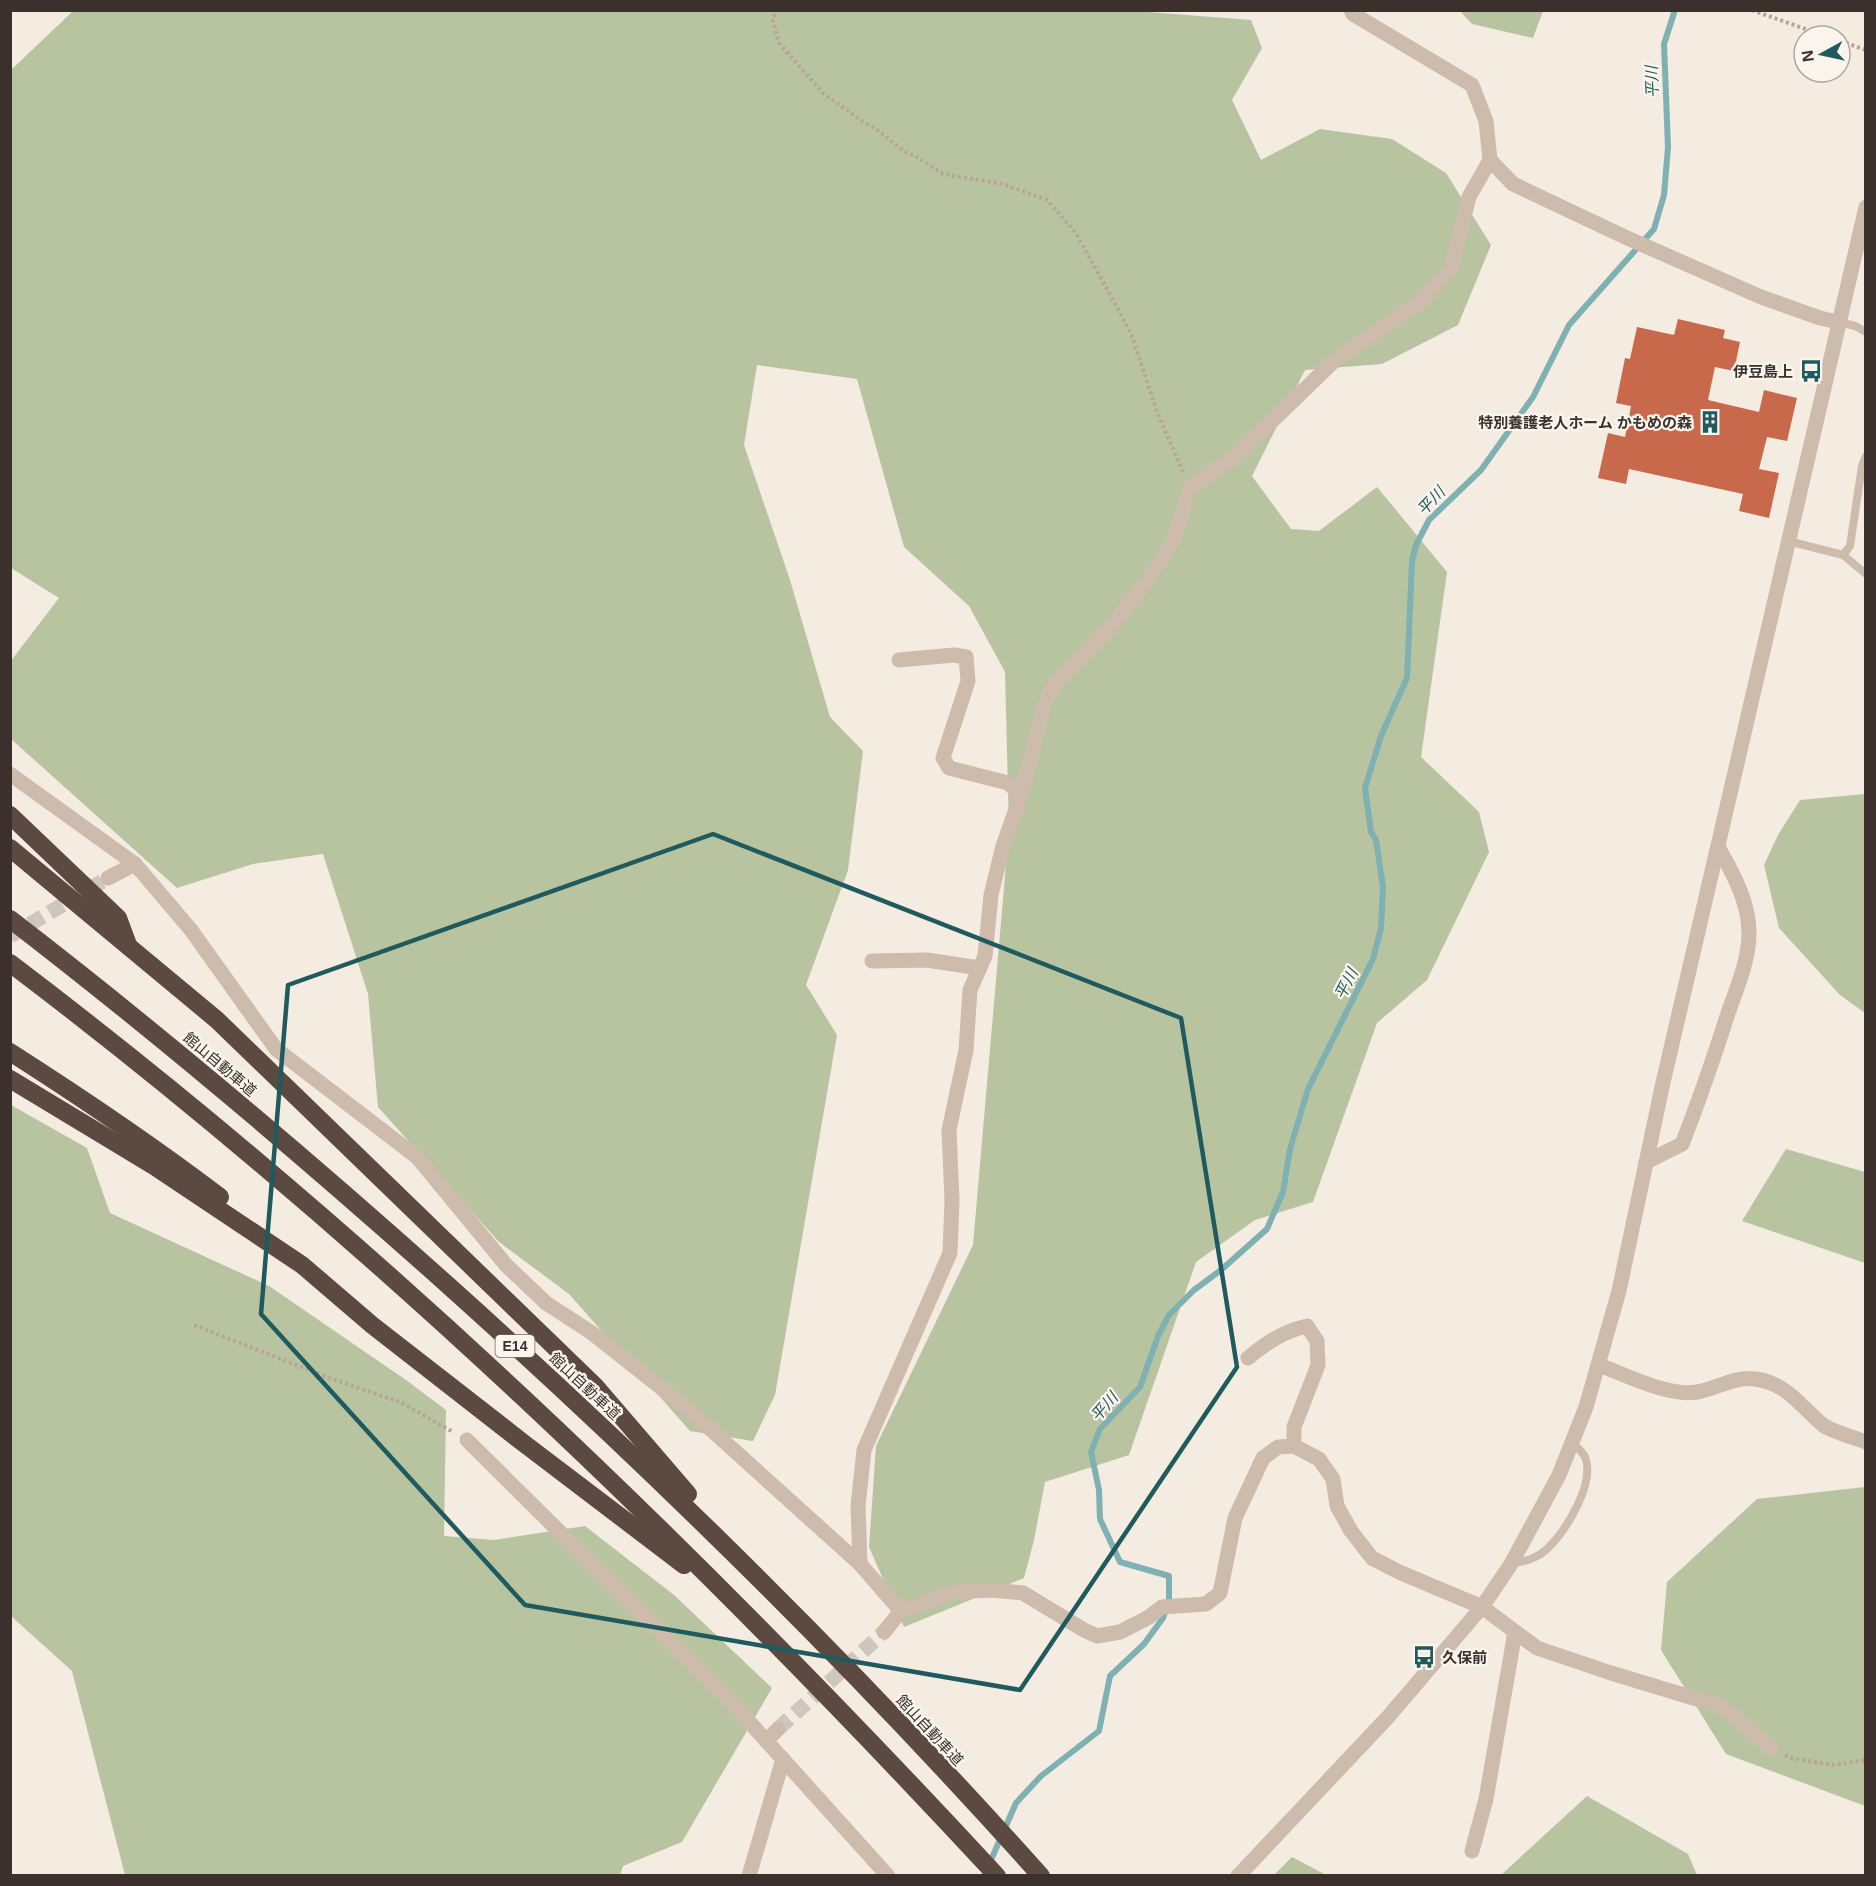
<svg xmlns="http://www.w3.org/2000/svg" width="1876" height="1886" viewBox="0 0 1876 1886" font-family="Helvetica,'Noto Sans JP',sans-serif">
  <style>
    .green { fill: #b8c4a0 }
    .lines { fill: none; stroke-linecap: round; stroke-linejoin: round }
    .stream { stroke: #7fb0b2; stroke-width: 6 }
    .building { fill: #c8694b }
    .minor-tunnel { stroke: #cfc6bd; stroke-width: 15; stroke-dasharray: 15 8; stroke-linecap: butt }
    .path { stroke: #b9a596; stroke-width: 4; stroke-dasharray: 3 3; stroke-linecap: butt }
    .service { stroke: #cdbbac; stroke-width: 8 }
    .minor { stroke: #cdbbac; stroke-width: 15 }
    .tertiary { stroke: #cdbbac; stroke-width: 15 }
    .motorway { stroke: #5c4a42; stroke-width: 18 }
    .marked { fill: none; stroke: #1f5a5e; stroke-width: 4.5; stroke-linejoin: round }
    .labels { text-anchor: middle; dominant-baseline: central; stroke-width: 4.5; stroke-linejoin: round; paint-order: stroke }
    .shield { fill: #fbf5ee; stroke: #756b66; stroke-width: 1.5 }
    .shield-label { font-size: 14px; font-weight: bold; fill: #3b302b }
    .poi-label { font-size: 15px; font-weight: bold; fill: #3b302b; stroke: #fbf5ee; text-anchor: end }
    .street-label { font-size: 15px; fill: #3b302b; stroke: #fbf5ee }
    .water-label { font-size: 16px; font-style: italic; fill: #1f5a5e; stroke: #fbf5ee }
  </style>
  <rect width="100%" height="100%" fill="#f4ebe1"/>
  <!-- green -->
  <g class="green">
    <path d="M1123 10 1251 20 1262 48 1232 100 1261 160 1320 129 1392 139 1446 173 1491 245 1458 325 1382 364 1305 370 1252 476 1291 529 1319 531 1377 487 1447 572 1421 757 1479 812 1489 852 1427 980 1377 1023 1313 1202 1255 1220 1196 1262 1129 1455 1045 1482 1034 1540 1024 1578 904 1627 869 1547 876 1446 973 1245 1009 830 1005 672 969 606 904 547 857 379 757 365 744 445 790 580 830 717 863 751 848 870 806 985 837 1035 775 1395 753 1441 690 1431 569 1294 499 1242 378 1107 368 994 323 854 253 864 177 888 11 739 10 662 59 598 11 568V70L73 11Z"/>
    <path d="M1460 11H1543L1533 38 1472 24Z"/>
    <path d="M1865 794H1866L1865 1013 1840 995 1779 928 1764 865 1778 835 1800 800Z"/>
    <path d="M11 1105 87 1148 110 1213 269 1286 406 1380 446 1410 444 1536 494 1540 585 1526 674 1595 772 1688 682 1842 623 1866 620 1875H125L72 1671 11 1616Z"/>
    <path d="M1786 1149 1865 1172V1263L1742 1221Z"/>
    <path d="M1865 1487V1806L1726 1754 1661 1650 1667 1582 1757 1499Z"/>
    <path d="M1587 1796 1688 1854 1697 1875H1501Z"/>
    <path d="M1292 1857 1326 1875H1274Z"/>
  </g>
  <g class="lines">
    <!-- stream -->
    <path class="stream" d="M984 1876 1016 1803 1041 1776 1099 1731 1110 1676 1144 1644 1163 1618 1169 1601V1576L1120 1562 1100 1519 1099 1490 1091 1452 1100 1429 1140 1387 1158 1336 1169 1315 1194 1290 1221 1270 1267 1229 1283 1192 1290 1149 1308 1089 1373 959 1381 928 1383 887 1376 840 1371 832 1365 788 1381 736 1407 678 1412 561 1416 545 1429 520 1481 470 1533 397 1569 325 1654 229 1664 195 1668 147 1664 44 1675 10"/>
  </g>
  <!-- building -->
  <path class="building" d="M1678 319 1725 330 1723 338 1740 342 1734 371 1715 367 1708 400 1759 412 1764 390 1797 398 1787 441 1767 437 1759 469 1779 473 1769 518 1739 511 1743 494 1629 469 1626 484 1598 478 1608 433 1625 437 1631 406 1616 403 1625 358 1630 359 1637 327 1674 335Z"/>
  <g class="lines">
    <!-- minor-tunnel -->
    <g class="minor-tunnel">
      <path d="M10 936 108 878"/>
      <path d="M778 1729 884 1632"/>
    </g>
    <!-- path -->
    <g class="path">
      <path d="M779 10 772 18 779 43 823 93 863 122 876 129 908 154 914 155 943 174 1003 184 1047 200 1076 233 1131 333 1157 412 1184 474"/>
      <path d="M1752 10 1825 36"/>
      <path d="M1840 41 1866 50"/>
      <path d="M194 1325 324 1376 400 1402 453 1432"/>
      <path d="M1785 1755 1791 1758 1834 1765 1866 1760"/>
    </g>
    <!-- service -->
    <g class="service">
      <path d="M1839 322 1855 326 1866 332"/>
      <path d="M1788 541 1843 555 1866 574"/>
      <path d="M1843 555 1850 546 1862 466 1866 456"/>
      <path d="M1513 1563C1525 1562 1537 1558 1547 1549 1565 1532 1596 1483 1585 1457 1583 1452 1576 1447 1573 1443"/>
    </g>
    <!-- minor -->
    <g class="minor">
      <path d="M1351 10 1353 14 1472 85 1486 121 1490 160"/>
      <path d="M899 660 954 655 966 657 968 681 943 758 949 768 1008 783 1021 795"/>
      <path d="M10 774 135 864 191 930 276 1049 417 1157 506 1265 546 1303 592 1333 687 1408 860 1564 901 1611"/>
      <path d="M108 878 135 864"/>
      <path d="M872 961 927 960 979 968"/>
      <path d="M1646 1162 1682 1144C1699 1101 1714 1057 1728 1013 1737 988 1749 960 1749 933 1749 902 1733 873 1718 847"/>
      <path d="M1248 1358C1266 1343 1284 1331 1307 1326L1317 1341 1318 1365 1294 1427V1446"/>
      <path d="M1599 1365C1626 1375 1669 1397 1697 1392 1716 1389 1734 1376 1755 1379 1787 1383 1800 1406 1823 1425 1832 1432 1854 1437 1866 1442"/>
      <path d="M467 1440 734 1705 888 1876"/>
      <path d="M860 1564 858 1506 864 1450 950 1253 952 1201 949 1130 966 1050 970 990 985 956 991 895 1003 846 1021 795 1045 703 1053 686 1112 625 1150 577 1173 542 1190 488 1235 457 1335 360 1419 303 1451 268 1469 197 1490 160 1513 184 1625 237 1761 297 1820 318 1838 322"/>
      <path d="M884 1632 901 1611 955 1592 992 1590 1023 1593 1084 1630 1097 1636 1120 1632 1149 1617 1162 1607 1206 1604 1220 1593 1235 1518 1263 1458 1278 1447 1294 1446 1319 1459 1333 1479 1337 1506 1351 1531 1372 1558 1399 1572 1482 1607 1537 1648 1611 1673 1723 1707 1771 1748"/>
      <path d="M766 1741 778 1729"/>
      <path d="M1472 1851 1486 1799 1515 1632"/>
      <path d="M749 1876 783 1759"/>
    </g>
    <!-- tertiary -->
    <path class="tertiary" d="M1238 1876 1388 1717 1482 1607 1511 1564 1544 1503 1559 1475 1586 1407 1619 1291 1662 1087 1866 207"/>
    <!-- motorway -->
    <g class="motorway">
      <path d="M10 815 118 918 128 945"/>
      <path d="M10 848 217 1020 596 1387 688 1494"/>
      <path d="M10 919C162 1036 307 1159 450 1287 657 1473 855 1668 1041 1876"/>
      <path d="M10 963C368 1234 692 1547 997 1876"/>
      <path d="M10 1052C82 1098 152 1145 220 1197"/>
      <path d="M10 1079 154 1166 302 1265 372 1325 526 1445 684 1565"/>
    </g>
  </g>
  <!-- marked area -->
  <path class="marked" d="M713 834 1181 1018 1237 1367 1020 1690 525 1605 261 1314 288 985Z"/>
  <!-- icons -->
  <defs>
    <g id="bus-bare" transform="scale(1.8)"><path d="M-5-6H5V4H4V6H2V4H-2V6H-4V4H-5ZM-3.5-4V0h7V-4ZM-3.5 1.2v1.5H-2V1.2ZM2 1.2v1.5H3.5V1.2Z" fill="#1f5a5e" stroke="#fbf5ee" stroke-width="2.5" paint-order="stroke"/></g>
    <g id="building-bare" transform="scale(1.8)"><path d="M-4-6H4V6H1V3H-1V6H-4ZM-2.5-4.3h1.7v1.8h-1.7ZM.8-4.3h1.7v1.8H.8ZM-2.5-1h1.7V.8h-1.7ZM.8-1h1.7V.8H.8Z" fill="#1f5a5e" stroke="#fbf5ee" stroke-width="2.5" paint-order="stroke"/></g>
  </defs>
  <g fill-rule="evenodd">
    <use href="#bus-bare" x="1811" y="371"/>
    <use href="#building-bare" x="1710" y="422"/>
    <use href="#bus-bare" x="1424" y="1657"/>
  </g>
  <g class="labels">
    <!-- shield labels -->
    <rect class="shield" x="495.5" y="1335" width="39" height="22" rx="4.5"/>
    <g class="shield-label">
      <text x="515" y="1346">E14</text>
    </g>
    <!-- poi labels -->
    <g class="poi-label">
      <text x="1793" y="371">伊豆島上</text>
      <text x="1692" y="422">特別養護老人ホーム かもめの森</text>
      <text x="1442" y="1657" text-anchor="start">久保前</text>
    </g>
    <!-- street labels -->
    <g class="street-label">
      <text transform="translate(220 1064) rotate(40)">館山自動車道</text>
      <text transform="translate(585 1386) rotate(43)">館山自動車道</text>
      <text transform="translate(930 1730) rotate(47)">館山自動車道</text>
    </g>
    <!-- water labels -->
    <g class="water-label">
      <text transform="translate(1652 82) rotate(-92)">平川</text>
      <text transform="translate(1431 501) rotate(-47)">平川</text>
      <text transform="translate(1346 984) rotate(-63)">平川</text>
      <text transform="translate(1104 1407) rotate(-49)">平川</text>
    </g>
  </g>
  <!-- border -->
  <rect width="1876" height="1886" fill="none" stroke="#3b302b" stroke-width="24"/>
  <!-- north arrow -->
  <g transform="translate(1822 54) rotate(262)"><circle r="28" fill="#fbf5ee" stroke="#aea6a0" stroke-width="1.5"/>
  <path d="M0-4.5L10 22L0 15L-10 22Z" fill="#1f5a5e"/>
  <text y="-9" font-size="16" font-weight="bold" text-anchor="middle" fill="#3b302b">N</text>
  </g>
</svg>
